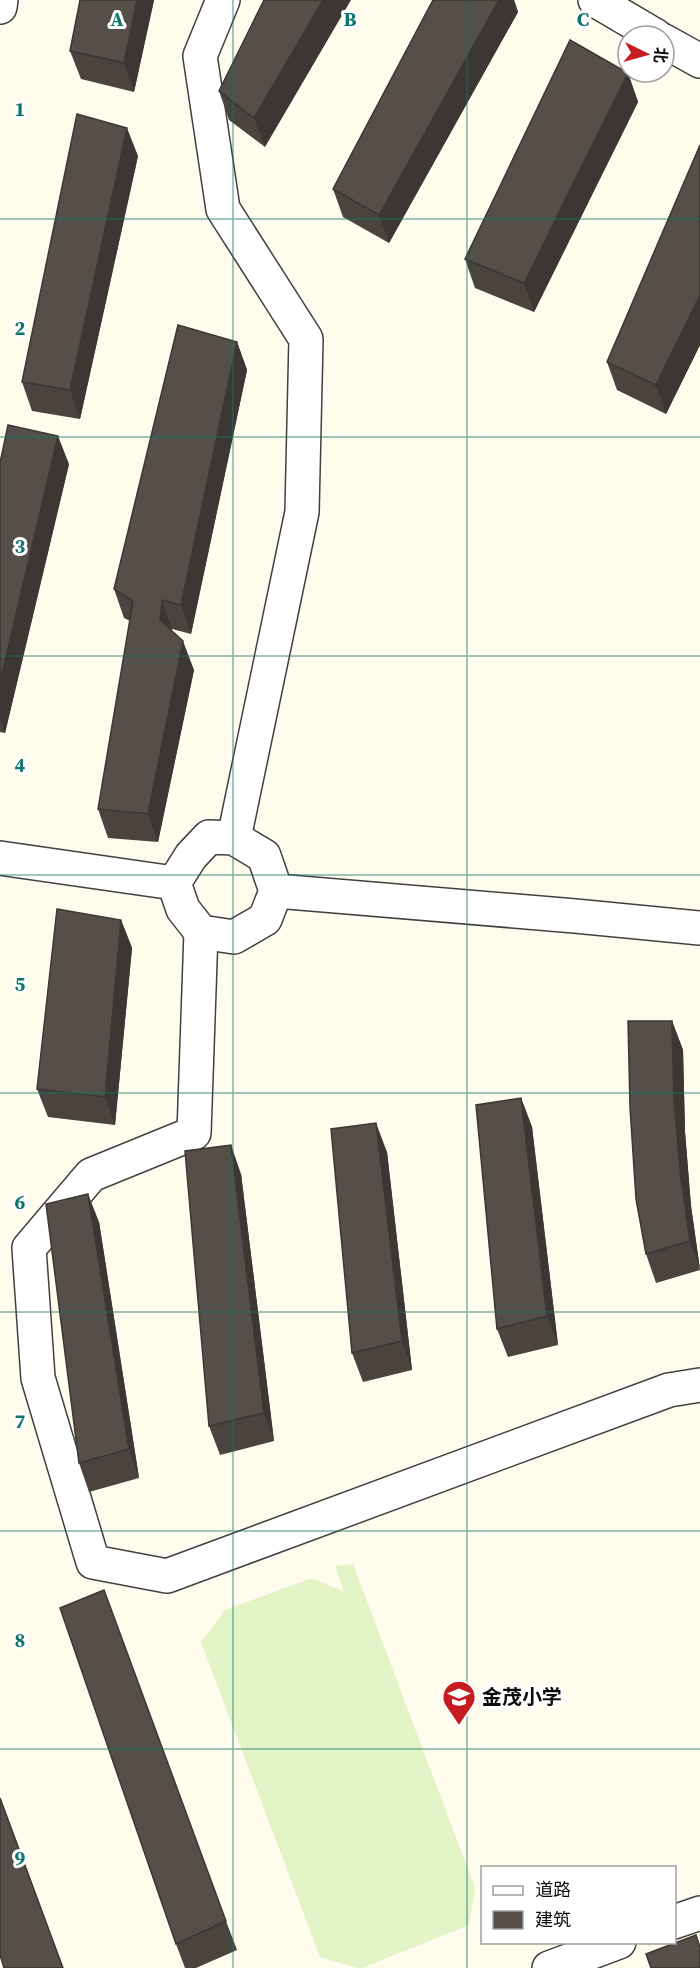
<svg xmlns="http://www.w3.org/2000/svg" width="700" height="1968" viewBox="0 0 700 1968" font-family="'Source Serif 4','Noto Sans SC',serif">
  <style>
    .pitch { fill: #e2f3c6 }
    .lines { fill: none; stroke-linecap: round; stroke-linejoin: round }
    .minor-casing { stroke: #404040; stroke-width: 36 }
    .minor { stroke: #fff; stroke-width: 33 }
    .wall { fill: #4a433e }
    .shaded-wall { fill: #3c3732 }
    .building { fill: #564e48; stroke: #3c3732; stroke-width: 1.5 }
    .grid { fill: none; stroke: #0f766e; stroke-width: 1.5; stroke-opacity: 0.55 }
    .labels { text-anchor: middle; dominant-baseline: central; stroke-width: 6; stroke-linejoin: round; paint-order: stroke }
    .poi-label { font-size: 20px; font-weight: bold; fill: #0d0d0d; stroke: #fff; text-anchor: start }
    .grid-label { font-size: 20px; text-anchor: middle; font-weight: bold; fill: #0f766e; stroke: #fff; stroke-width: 6; stroke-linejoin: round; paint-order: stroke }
  </style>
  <rect width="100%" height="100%" fill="#fffced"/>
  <!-- pitch -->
  <path class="pitch" d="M353 1564 475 1888 469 1925 362 1968H357L320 1957 201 1642 225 1610 312 1578 344 1592 335 1566Z"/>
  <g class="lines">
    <!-- minor casing -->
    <g class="minor-casing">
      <g id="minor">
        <path d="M223 0 200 56 223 209 306 339 302 512 234 838"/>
        <path d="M595 0 656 36"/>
        <path d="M0 7 1 0"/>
        <path d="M664 41 700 61"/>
        <path d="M209 837 234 838 264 856 276 891 265 919 234 937 201 932 183 909 174 883 191 856Z"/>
        <path d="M0 858 174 883"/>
        <path d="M276 891 575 916 700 928"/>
        <path d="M201 932 194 1133 91 1175 29 1248 38 1378 93 1562 167 1576 669 1390 700 1385"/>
        <path d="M674 1922 700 1913"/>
        <path d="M549 1968 619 1942"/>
      </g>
    </g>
    <!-- minor -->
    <use href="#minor" class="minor"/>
  </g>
  <!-- wall -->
  <g class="wall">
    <path d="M80 0H154L134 92 81 79 70 51Z"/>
    <path d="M264 0 265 147 229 120 219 91Z"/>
    <path d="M433 0H514L518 12 389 243 343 217 333 189Z"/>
    <path d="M628 73 638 102 534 312 475 288 465 259Z"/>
    <path d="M700 145V345L666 414 617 390 607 362Z"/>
    <path d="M138 156 80 419 32 411 22 382Z"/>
    <path d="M237 342 247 370 191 634 172 629V631L194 670 158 842 108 838 98 809 130 621 124 618 114 589Z"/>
    <path d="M0 463 69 464 5 733 0 732Z"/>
    <path d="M121 920 132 948 115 1125 48 1117 37 1089Z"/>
    <path d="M672 1021 683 1050 685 1132 691 1206 700 1270 656 1283 646 1254Z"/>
    <path d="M521 1098 532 1127 558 1345 508 1357 497 1329Z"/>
    <path d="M387 1152 412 1370 363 1382 352 1353Z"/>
    <path d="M241 1174 274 1441 220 1455 209 1426Z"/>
    <path d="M99 1222 139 1478 89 1492 79 1463Z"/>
    <path d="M226 1921 237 1950 196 1968H185L176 1944Z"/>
  </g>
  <!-- shaded-wall -->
  <g class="shaded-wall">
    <path d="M137 0H154L134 92 124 63Z"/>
    <path d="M323 0H351L265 147 254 118Z"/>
    <path d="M499 0H514L518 12 389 243 379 215Z"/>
    <path d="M628 73 638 102 534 312 524 283Z"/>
    <path d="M127 128 138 156 80 419 70 390Z"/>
    <path d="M700 295V345L666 414 656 385Z"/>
    <path d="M237 342 247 370 191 634 181 605Z"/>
    <path d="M58 436 69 464 5 733 0 718V682Z"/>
    <path d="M162 600 172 629 171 649 160 620Z"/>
    <path d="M183 641 194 670 158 842 148 814Z"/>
    <path d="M121 920 132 948 115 1125 105 1097Z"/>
    <path d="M672 1021 683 1050 685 1132 691 1206 700 1269 690 1241 681 1178 674 1103Z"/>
    <path d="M521 1098 532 1127 558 1345 547 1316Z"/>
    <path d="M376 1123 387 1152 412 1370 402 1341Z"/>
    <path d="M231 1145 241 1174 274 1441 264 1413Z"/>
    <path d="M88 1194 99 1222 139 1478 129 1449Z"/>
  </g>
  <!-- building -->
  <g class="building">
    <path d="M80 0H137L124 63 70 51Z"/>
    <path d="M264 0H323L254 118 219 91Z"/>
    <path d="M433 0H499L379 215 333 189Z"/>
    <path d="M570 40 628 73 524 283 465 259Z"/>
    <path d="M77 114 127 128 70 390 22 382Z"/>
    <path d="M700 145V295L656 385 607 362Z"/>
    <path d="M178 325 237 342 181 605 162 600 160 620 183 641 148 814 98 809 133 601 114 589Z"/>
    <path d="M8 425 58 436 0 682V463Z"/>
    <path d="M57 909 121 920 105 1097 37 1089Z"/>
    <path d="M628 1021H672L674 1103 681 1178 690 1241 646 1254 636 1199 630 1107Z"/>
    <path d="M521 1098 547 1316 497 1329 476 1105Z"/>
    <path d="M376 1123 402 1341 352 1353 331 1129Z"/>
    <path d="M231 1145 264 1413 209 1426 185 1151Z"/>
    <path d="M88 1194 129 1449 79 1463 46 1204Z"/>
    <path d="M104 1590 226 1921 176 1944 60 1608Z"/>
    <path d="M0 1798 63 1968H4L0 1955Z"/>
    <path d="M696 1935 700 1947V1968H651L646 1954Z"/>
  </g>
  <!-- grid -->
  <path class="grid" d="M233 0V1968M467 0V1968M0 219H700M0 437H700M0 656H700M0 875H700M0 1093H700M0 1312H700M0 1531H700M0 1749H700"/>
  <!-- icons -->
  <defs>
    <g id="school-pin" transform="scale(1.725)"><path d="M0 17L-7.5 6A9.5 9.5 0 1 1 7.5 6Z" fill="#c61b20" stroke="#fff"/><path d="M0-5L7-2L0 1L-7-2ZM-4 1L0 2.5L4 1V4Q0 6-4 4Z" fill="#fff"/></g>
  </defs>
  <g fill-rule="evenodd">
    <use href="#school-pin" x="459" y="1697"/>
  </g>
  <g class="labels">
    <!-- poi labels -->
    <g class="poi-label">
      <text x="482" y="1697">金茂小学</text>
    </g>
  </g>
  <g class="grid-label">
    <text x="117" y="26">A</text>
    <text x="350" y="26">B</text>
    <text x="583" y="26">C</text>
    <text x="20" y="116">1</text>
    <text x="20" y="335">2</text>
    <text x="20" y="553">3</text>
    <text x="20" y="772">4</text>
    <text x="20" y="991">5</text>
    <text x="20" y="1209">6</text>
    <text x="20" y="1428">7</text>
    <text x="20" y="1647">8</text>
    <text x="20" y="1865">9</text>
  </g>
  <!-- legend -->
  <rect x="481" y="1866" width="195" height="78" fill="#ffffff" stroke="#9e9e9e" stroke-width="1.5"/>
  <rect x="493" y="1886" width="30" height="9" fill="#ffffff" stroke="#9e9e9e" stroke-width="1.5"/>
  <text x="535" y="1896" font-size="18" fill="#0d0d0d">道路</text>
  <rect x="493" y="1911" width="30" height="18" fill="#564e48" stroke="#9e9e9e" stroke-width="1.5"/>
  <text x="535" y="1926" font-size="18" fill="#0d0d0d">建筑</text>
  <!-- north arrow -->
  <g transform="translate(646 54) rotate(95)"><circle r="28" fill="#ffffff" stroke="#9e9e9e" stroke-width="1.5"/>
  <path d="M0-4.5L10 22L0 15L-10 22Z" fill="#c61b20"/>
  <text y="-9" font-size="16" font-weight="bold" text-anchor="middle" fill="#0d0d0d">北</text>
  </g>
</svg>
